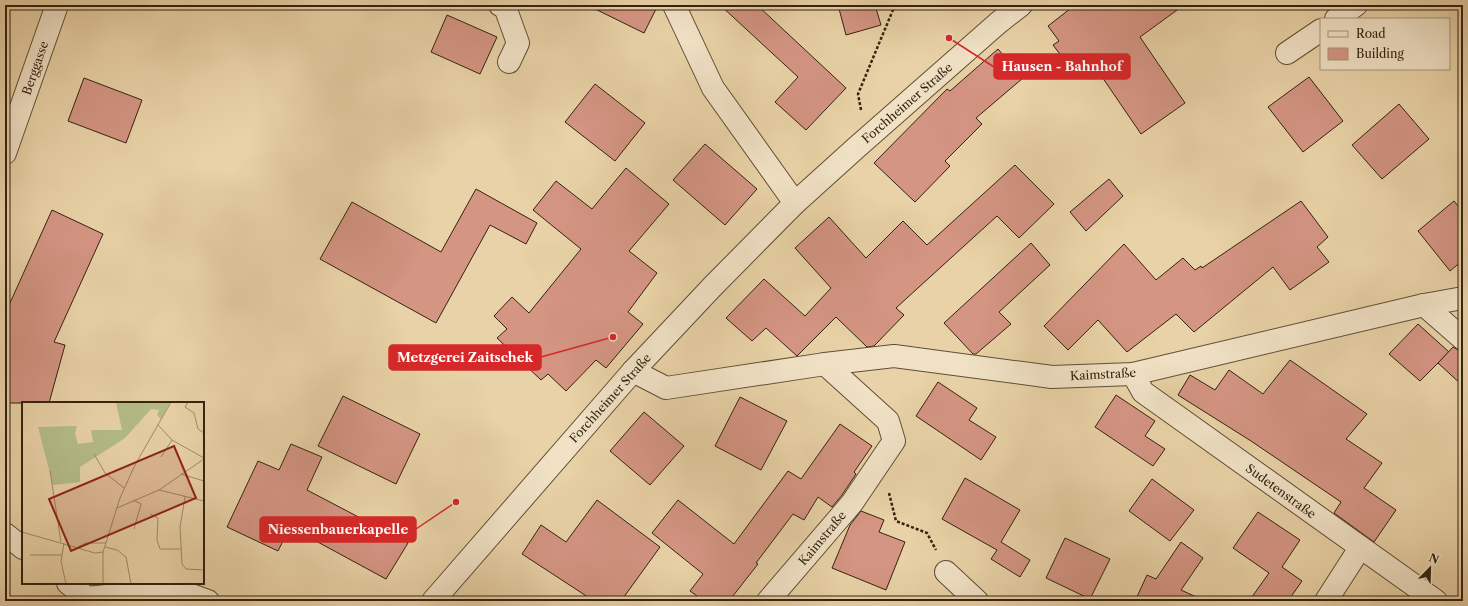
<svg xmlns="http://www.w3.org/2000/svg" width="1468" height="606" viewBox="0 0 1468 606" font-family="'Libre Caslon Text',serif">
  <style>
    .building { fill: #d49583; stroke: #321 }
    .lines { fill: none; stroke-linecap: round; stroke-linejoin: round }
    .minor-casing { stroke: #604e36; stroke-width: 24 }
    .path { stroke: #321; stroke-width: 2.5; stroke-dasharray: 3 2; stroke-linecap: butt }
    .minor { stroke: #f1e2c6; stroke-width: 22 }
    .labels { text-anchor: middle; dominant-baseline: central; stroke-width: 4; stroke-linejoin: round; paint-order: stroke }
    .street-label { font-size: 12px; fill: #321; stroke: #f1e2c6 }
    .inset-road { fill: none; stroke: #a08c6b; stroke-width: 1 }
    .view { fill: #8f2418; fill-opacity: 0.15; stroke: #8f2418; stroke-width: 2 }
    .inset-edge { fill: none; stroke: #321; stroke-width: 2 }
    .leader { fill: none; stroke: #d62828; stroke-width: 1.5 }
    .callout-dot { fill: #d62828; stroke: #f1e2c6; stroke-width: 1.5 }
    .callout { fill: #d62828; stroke: #d62828; stroke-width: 1.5 }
    .callout-label { font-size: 13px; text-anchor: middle; font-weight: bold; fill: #fff }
  </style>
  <rect width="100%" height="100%" fill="#e9d2a7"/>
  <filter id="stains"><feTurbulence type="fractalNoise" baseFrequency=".005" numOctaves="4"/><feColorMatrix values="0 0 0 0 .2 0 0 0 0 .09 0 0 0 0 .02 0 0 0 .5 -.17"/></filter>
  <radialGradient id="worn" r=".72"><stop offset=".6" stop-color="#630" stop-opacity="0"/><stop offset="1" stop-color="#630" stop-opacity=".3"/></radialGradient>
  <!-- building -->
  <g class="building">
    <path d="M587 5H658L644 33Z"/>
    <path d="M720 5H757L846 88 806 130 775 102 798 77Z"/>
    <path d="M838 5H875L881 25 846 35Z"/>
    <path d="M1075 5H1184L1140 37 1185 103 1141 134 1098 71 1088 79 1084 74 1078 78 1053 45 1059 41 1048 26Z"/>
    <path d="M447 15 497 37 480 74 431 52Z"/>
    <path d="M998 49 1023 78 976 118 982 124 945 161 950 166 915 202 874 163 947 89 950 91Z"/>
    <path d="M1309 77 1343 121 1303 152 1268 107Z"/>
    <path d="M84 78 142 100 126 143 68 121Z"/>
    <path d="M595 84 645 123 615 161 565 122Z"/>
    <path d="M1399 104 1429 139 1382 179 1352 145Z"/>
    <path d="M705 144 757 189 725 225 673 180Z"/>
    <path d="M1015 165 1054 204 1019 238 997 216 896 308 904 315 874 346 867 347 836 317 797 356 766 328 752 341 726 318 764 279 805 316 831 288 795 248 829 217 866 258 903 221 927 245Z"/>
    <path d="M626 168 669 204 629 251 657 273 628 312 643 324 606 368 596 360 566 391 548 374 541 380 497 338 507 329 494 316 512 297 529 313 581 249 533 210 556 181 592 209Z"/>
    <path d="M1109 179 1123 196 1086 231 1070 212Z"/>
    <path d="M476 189 537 223 526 244 490 225 436 323 320 259 352 202 441 252Z"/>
    <path d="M1301 201 1328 237 1317 247 1329 262 1290 290 1273 267 1194 332 1176 314 1127 352 1098 320 1068 350 1044 326 1124 244 1156 280 1183 258 1195 270 1201 266 1202 268Z"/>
    <path d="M1454 201 1463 212V260L1450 271 1418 231Z"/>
    <path d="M52 210 103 234 54 342 65 345 49 403H5V314Z"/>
    <path d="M1031 243 1050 265 999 312 1011 324 976 354H973L944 323Z"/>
    <path d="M1418 324 1449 352 1420 381 1389 354Z"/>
    <path d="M1453 347 1460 351H1463V386L1438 363Z"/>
    <path d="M1290 360 1367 414 1346 439 1382 463 1364 488 1396 510 1374 542 1334 513 1341 502 1251 441 1178 395 1190 375 1215 390 1229 370 1263 394Z"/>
    <path d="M938 382 977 408 969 420 996 437 981 460 916 416Z"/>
    <path d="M1116 395 1155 421 1145 436 1165 449 1153 466 1095 427Z"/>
    <path d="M343 396 420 434 396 484 318 446Z"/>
    <path d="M740 397 787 421 761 470 715 446Z"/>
    <path d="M644 412 684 446 650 485 610 451Z"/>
    <path d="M840 424 872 446 854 472 856 474 842 495 832 507 818 497 804 520 793 514 756 563 758 564 729 601H704L690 591 703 574 652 533 678 500 734 544 788 471 801 479Z"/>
    <path d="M291 444 322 457 307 490 408 543 386 579 290 527 278 551 227 527 258 461 279 470Z"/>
    <path d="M965 478 1020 510 1001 542 1030 560 1020 577 991 559 997 550 942 519Z"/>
    <path d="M1152 479 1194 510 1170 541 1129 511Z"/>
    <path d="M597 500 660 547 621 601H594L522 554 541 525 566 542Z"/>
    <path d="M861 511 884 520 879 532 905 542 886 590 832 568 850 525Z"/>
    <path d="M1258 512 1300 540 1282 567 1302 581 1288 601H1249L1269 573 1233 548Z"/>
    <path d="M1065 538 1110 559 1090 599 1046 578Z"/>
    <path d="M1181 542 1203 558 1181 590 1205 601H1135L1147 575 1156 579Z"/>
  </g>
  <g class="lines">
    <!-- minor casing -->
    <g class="minor-casing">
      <g id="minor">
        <path d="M500 5 505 7 518 43 509 62"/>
        <path d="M674 5 713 88 795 203"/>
        <path d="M1336 19 1356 5"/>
        <path d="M1287 53 1321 30"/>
        <path d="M5 153 57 5"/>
        <path d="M1424 305 1463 339"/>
        <path d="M633 371 666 388 825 364 894 356 1052 377 1133 374 1424 305 1463 298"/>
        <path d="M1133 374 1143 392 1436 601"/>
        <path d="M5 534 23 548"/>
        <path d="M946 572 977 601"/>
        <path d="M68 583 91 601"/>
        <path d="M87 598 136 593 183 592 208 601"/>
        <path d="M433 601 633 371 713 286 795 203 857 147 998 23 1021 5"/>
        <path d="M768 601 852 503 894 441 888 421 825 364"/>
        <path d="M1326 601 1360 548"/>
      </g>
    </g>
    <!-- path -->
    <g class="path">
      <path d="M861 110 858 94 895 5"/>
      <path d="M889 493 896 521 927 533 936 550"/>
    </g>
    <!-- minor -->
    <use href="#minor" class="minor"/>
  </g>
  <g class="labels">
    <!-- street labels -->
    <g class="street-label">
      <text transform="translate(35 68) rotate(-71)">Berggasse</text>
      <text transform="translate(907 103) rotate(-41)">Forchheimer Straße</text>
      <text transform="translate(1103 374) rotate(-3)">Kaimstraße</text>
      <text transform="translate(610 398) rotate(-48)">Forchheimer Straße</text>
      <text transform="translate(1281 491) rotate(36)">Sudetenstraße</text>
      <text transform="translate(822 538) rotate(-50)">Kaimstraße</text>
    </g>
  </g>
  <!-- overview -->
  <g transform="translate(22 402)">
    <rect width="182" height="182" fill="#e9d2a7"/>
    <path d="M94 0H148L139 17 135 13 137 8 129 7 103 36 58 65V80L31 83 16 25 55 24 53 32 56 42 71 40 69 28H100Z" fill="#b4bd89"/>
    <path class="inset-road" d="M166 0 163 5 172 11 176 27 182 31M136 23 150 38 182 56M72 52 83 71 102 86M139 55 150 38M28 69 39 140M159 72 182 79M137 88 182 99M163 95 158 125 160 162 164 167 182 168M111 98 119 102 112 127M95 106 137 88 182 57M128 112 136 116 135 138 138 147H159M0 130 73 151 81 150M42 141 39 159 44 182M56 145 64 141H84M83 145 95 148 104 155 109 182M8 153H40M81 182V150L98 96 113 63 149 0"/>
    <path class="view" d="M152 44 174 96 49 149 27 97Z"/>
    <rect width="182" height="182" class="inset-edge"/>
  </g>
  <!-- callouts -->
  <path class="leader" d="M949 38L994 67M613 337L541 357M456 502L416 529"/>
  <g class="callout-dot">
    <circle cx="949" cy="38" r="4"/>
    <circle cx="613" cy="337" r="4"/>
    <circle cx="456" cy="502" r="4"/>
  </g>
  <g class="callout">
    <rect x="994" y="54" width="136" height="25" rx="4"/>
    <rect x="389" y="345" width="152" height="25" rx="4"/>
    <rect x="260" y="517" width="156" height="25" rx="4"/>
  </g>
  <g class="callout-label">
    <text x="1062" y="71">Hausen - Bahnhof</text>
    <text x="465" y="362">Metzgerei Zaitschek</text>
    <text x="338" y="534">Niessenbauerkapelle</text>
  </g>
  <!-- margin -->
  <rect width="1468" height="606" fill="none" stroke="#e9d2a7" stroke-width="20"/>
  <rect x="6" y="6" width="1456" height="594" fill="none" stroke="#321" stroke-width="2"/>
  <rect x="10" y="10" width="1448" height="586" fill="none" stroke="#321"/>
  <!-- legend -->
  <rect x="1320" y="18" width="130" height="52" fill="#f1e2c6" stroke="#a5957e"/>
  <rect x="1328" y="31" width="20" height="6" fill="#f1e2c6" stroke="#a5957e"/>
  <text x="1356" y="38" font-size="12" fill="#332211">Road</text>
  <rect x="1328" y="48" width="20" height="12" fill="#d49583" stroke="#a5957e"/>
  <text x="1356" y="58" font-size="12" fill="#332211">Building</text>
  <!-- north arrow -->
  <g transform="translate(1430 568) rotate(23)" stroke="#f1e2c6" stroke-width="3" paint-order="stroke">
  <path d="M0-3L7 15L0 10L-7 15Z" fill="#332211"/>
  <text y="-6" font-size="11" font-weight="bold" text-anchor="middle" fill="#332211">N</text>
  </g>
  <rect width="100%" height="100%" filter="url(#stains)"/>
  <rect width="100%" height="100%" fill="url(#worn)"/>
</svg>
